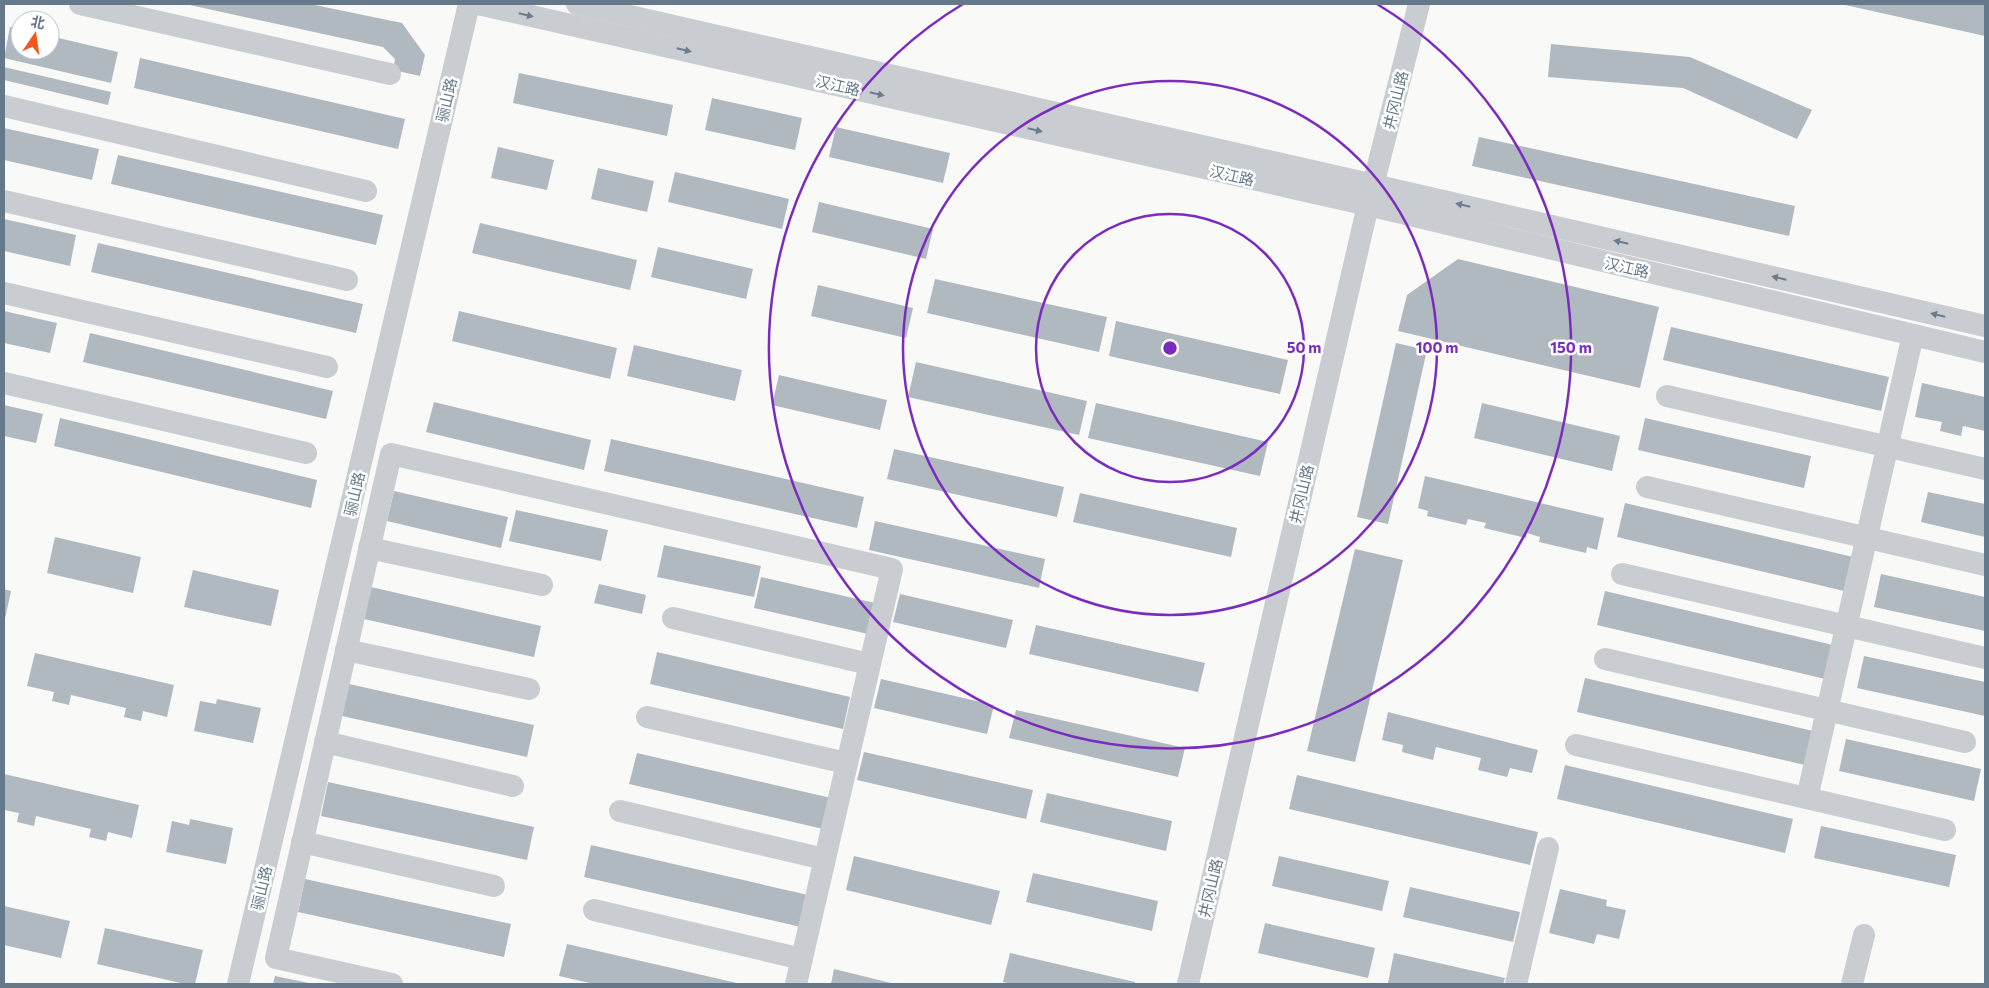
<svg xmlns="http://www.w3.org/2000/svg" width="1989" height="988" viewBox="0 0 1989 988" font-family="Commissioner,'Noto Sans SC',sans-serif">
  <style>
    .building { fill: #b0b9c0 }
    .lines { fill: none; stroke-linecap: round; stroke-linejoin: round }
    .minor { stroke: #c9cdd1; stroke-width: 22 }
    .oneway { fill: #6a7d8e }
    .ring { fill: none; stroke: #7b2cbf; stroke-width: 2.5 }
    .labels { text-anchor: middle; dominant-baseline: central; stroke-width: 5; stroke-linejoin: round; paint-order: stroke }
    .street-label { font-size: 15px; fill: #65798b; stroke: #fff }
    .centre { fill: #7b2cbf; stroke: #fff; stroke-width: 2.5 }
    .ring-label { font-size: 15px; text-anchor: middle; font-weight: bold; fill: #7b2cbf; stroke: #fff; stroke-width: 5; stroke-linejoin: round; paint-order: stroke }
  </style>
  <rect width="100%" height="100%" fill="#f9faf7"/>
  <!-- building -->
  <g class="building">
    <path d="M185 4H310L402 23 425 55 420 76 393 70 395 59 383 47Z"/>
    <path d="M1845 4H1985V36L1845 5Z"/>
    <path d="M10 27 20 29V50H50V36L118 52 111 83 4 58Z"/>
    <path d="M1551 44 1690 57 1812 110 1797 139 1683 88 1548 77Z"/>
    <path d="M140 58 405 119 398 149 134 88Z"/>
    <path d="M4 67 111 92 108 105 4 80Z"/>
    <path d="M519 73 673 105 667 136 513 103Z"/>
    <path d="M712 98 802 118 795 150 705 130Z"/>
    <path d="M836 127 950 153 943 183 829 157Z"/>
    <path d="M4 128 99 149 92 180 4 160Z"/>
    <path d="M1479 137 1795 206 1789 236 1472 166Z"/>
    <path d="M498 147 554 160 547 190 491 178Z"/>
    <path d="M118 155 383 215 376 245 111 184Z"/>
    <path d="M598 168 654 181 647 212 591 199Z"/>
    <path d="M675 172 789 199 782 229 668 202Z"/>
    <path d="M819 202 933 229 926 259 812 232Z"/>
    <path d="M4 219 76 235 70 266 4 251Z"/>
    <path d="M480 223 637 260 630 290 472 253Z"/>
    <path d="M98 243 363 304 356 333 91 272Z"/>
    <path d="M658 247 753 269 746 299 651 277Z"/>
    <path d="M1458 259 1659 307 1640 388 1398 331 1407 295Z"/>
    <path d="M935 279 1107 317 1099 352 927 313Z"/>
    <path d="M818 285 913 308 906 338 811 316Z"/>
    <path d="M4 311 57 323 50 353 4 343Z"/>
    <path d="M459 311 617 348 610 379 452 341Z"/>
    <path d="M1116 321 1288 360 1280 394 1109 356Z"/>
    <path d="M1671 327 1889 377 1881 411 1663 360Z"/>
    <path d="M90 333 333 391 326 419 83 362Z"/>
    <path d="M1396 343 1427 350 1388 524 1357 517Z"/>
    <path d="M634 345 742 370 735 401 627 376Z"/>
    <path d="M916 362 1087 401 1079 435 908 397Z"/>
    <path d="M779 375 887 400 880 430 772 405Z"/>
    <path d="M1922 383 1985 397V431L1963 426 1961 436 1940 431 1942 422 1915 417Z"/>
    <path d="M434 402 591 440 584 470 426 432Z"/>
    <path d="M1096 403 1268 442 1260 476 1088 438Z"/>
    <path d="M1482 403 1620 436 1612 471 1474 438Z"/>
    <path d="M4 405 43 414 36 443 4 436Z"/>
    <path d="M60 418 317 480 311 508 54 446Z"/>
    <path d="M1645 418 1811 456 1804 488 1638 450Z"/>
    <path d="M611 439 864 497 857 528 604 471Z"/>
    <path d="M894 449 1064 487 1057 517 887 479Z"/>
    <path d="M1425 476 1604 518 1597 550 1587 547 1586 553 1539 542 1540 537 1527 533 1526 538 1484 528 1486 523 1468 519 1466 525 1427 516 1428 511 1418 508Z"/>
    <path d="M394 491 508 517 501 548 387 521Z"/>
    <path d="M1928 492 1985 504V537L1921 522Z"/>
    <path d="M1080 493 1237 528 1231 557 1073 522Z"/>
    <path d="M1625 503 1853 557 1844 591 1617 537Z"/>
    <path d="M516 510 608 530 601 561 509 541Z"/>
    <path d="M875 521 1045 559 1039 588 869 550Z"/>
    <path d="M55 537 141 557 133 593 47 573Z"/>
    <path d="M664 545 761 566 754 597 657 577Z"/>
    <path d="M1355 549 1403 560 1355 762 1307 751Z"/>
    <path d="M193 570 279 590 271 626 184 607Z"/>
    <path d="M1881 574 1985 597V631L1874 607Z"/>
    <path d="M761 577 875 603 868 634 754 608Z"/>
    <path d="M599 584 646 595 642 614 594 603Z"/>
    <path d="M371 587 541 626 534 657 364 619Z"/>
    <path d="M4 589 11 591 5 619H4Z"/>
    <path d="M1605 591 1833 645 1825 679 1597 625Z"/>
    <path d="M900 594 1013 620 1006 648 893 622Z"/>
    <path d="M1036 625 1205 663 1198 692 1029 654Z"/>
    <path d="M657 652 850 697 843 729 650 684Z"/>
    <path d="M35 653 174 685 167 717 143 711 141 721 124 717 126 708 71 695 69 705 52 701 54 692 27 686Z"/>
    <path d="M1864 656 1985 682V716L1857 688Z"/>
    <path d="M1585 678 1813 731 1805 765 1577 712Z"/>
    <path d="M881 679 994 705 987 734 874 708Z"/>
    <path d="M349 684 534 725 527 757 342 716Z"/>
    <path d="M217 699 261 708 253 743 194 731 200 701 216 704Z"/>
    <path d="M1016 710 1185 748 1178 777 1009 738Z"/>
    <path d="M1388 712 1538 750 1532 773 1510 768 1507 777 1478 770 1481 758 1436 747 1433 760 1402 752 1403 745 1382 740Z"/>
    <path d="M1846 739 1981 769 1974 801 1839 771Z"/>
    <path d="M864 752 1033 790 1026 819 857 780Z"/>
    <path d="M637 753 831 798 823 829 629 784Z"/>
    <path d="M1565 765 1793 819 1785 853 1557 799Z"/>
    <path d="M4 774 139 805 132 838 108 832 106 841 89 837 91 829 36 816 34 826 17 822 19 813 4 810Z"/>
    <path d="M1297 775 1538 832 1530 865 1289 809Z"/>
    <path d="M328 782 534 827 527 860 321 816Z"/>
    <path d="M1047 793 1172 821 1166 851 1040 822Z"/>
    <path d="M190 819 233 828 226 864 166 852 172 821 189 825Z"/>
    <path d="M1821 826 1956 855 1949 887 1814 858Z"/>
    <path d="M591 845 808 895 801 927 584 877Z"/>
    <path d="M854 856 1000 891 991 925 846 890Z"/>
    <path d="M1279 856 1389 881 1382 911 1272 886Z"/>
    <path d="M1033 873 1158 901 1152 931 1026 902Z"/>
    <path d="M305 879 511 924 504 957 298 912Z"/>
    <path d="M1410 887 1520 912 1513 942 1403 917Z"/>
    <path d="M1560 889 1607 900 1606 906 1626 910 1619 939 1597 934 1594 944 1549 933Z"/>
    <path d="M4 906 70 921 61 958 4 945Z"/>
    <path d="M1265 923 1375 948 1368 978 1258 953Z"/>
    <path d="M105 928 203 950 195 984H185L97 964Z"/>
    <path d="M567 944 737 983V984H594L559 976Z"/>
    <path d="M1010 953 1135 982V984H1012L1003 982Z"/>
    <path d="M1394 953 1505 978 1503 984 1388 983Z"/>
    <path d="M834 969 895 984H831Z"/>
    <path d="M275 976 309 983V984H273Z"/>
  </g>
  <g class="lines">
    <!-- minor -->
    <g class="minor">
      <path d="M80 4 390 74"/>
      <path d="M478 4 1368 205 1985 352"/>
      <path d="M577 4 1374 185 1985 326"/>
      <path d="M4 106 366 191"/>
      <path d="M4 201 347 280"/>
      <path d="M4 293 327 367"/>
      <path d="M4 383 306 453"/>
      <path d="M1667 396 1985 469"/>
      <path d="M1647 487 1985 565"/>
      <path d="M369 548 542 585"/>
      <path d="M1622 574 1985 658"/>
      <path d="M673 618 869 664"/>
      <path d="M346 650 529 689"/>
      <path d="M1605 659 1965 742"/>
      <path d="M647 717 846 763"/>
      <path d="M325 742 513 786"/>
      <path d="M1576 745 1945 830"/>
      <path d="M1807 798 1913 335"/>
      <path d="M620 811 824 859"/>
      <path d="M302 842 494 886"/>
      <path d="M594 910 802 959"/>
      <path d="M238 984 469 4"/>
      <path d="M392 984 276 958 391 454 892 569 796 984"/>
      <path d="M1188 984 1368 205 1419 4"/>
      <path d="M1516 984 1548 848"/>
      <path d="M1852 984 1864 935"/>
    </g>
  </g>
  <!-- one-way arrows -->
  <defs><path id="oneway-solid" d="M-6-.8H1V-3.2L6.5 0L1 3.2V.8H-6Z" transform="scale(1.25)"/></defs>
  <g class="oneway">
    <use href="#oneway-solid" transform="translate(526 15) rotate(13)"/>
    <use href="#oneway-solid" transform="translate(684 50) rotate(13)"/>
    <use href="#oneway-solid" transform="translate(877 94) rotate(13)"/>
    <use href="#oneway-solid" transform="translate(1035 130) rotate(13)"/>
    <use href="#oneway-solid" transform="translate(1463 205) rotate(-167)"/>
    <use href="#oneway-solid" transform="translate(1621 242) rotate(-167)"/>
    <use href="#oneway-solid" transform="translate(1779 278) rotate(-167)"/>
    <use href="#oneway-solid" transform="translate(1938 315) rotate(-167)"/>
  </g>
  <!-- distance rings -->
  <g class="ring">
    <circle cx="1170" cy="348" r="134"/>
    <circle cx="1170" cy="348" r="267"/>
    <path d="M1377 4A401 401 0 1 1 963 4"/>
  </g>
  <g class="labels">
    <!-- street labels -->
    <g class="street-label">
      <text transform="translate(838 85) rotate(13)">汉江路</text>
      <text transform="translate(446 100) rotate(-77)">骊山路</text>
      <text transform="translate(1395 100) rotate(-76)">井冈山路</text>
      <text transform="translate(1232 175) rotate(13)">汉江路</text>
      <text transform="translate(1627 267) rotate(13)">汉江路</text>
      <text transform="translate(354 494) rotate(-77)">骊山路</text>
      <text transform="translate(1301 494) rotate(-77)">井冈山路</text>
      <text transform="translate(261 888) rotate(-77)">骊山路</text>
      <text transform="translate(1210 888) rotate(-77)">井冈山路</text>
    </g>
  </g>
  <circle cx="1170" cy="348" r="8" class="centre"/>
  <g class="ring-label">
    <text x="1304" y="353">50 m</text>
    <text x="1437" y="353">100 m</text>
    <text x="1571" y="353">150 m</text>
  </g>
  <!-- border -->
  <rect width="1989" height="988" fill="none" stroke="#65798b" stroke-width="10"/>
  <!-- north arrow -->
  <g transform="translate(35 35) rotate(13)"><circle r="24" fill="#ffffff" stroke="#c1c9d1"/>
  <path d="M0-4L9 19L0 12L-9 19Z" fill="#f6551b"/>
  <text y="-8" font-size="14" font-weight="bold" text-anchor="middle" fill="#65798b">北</text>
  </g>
</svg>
